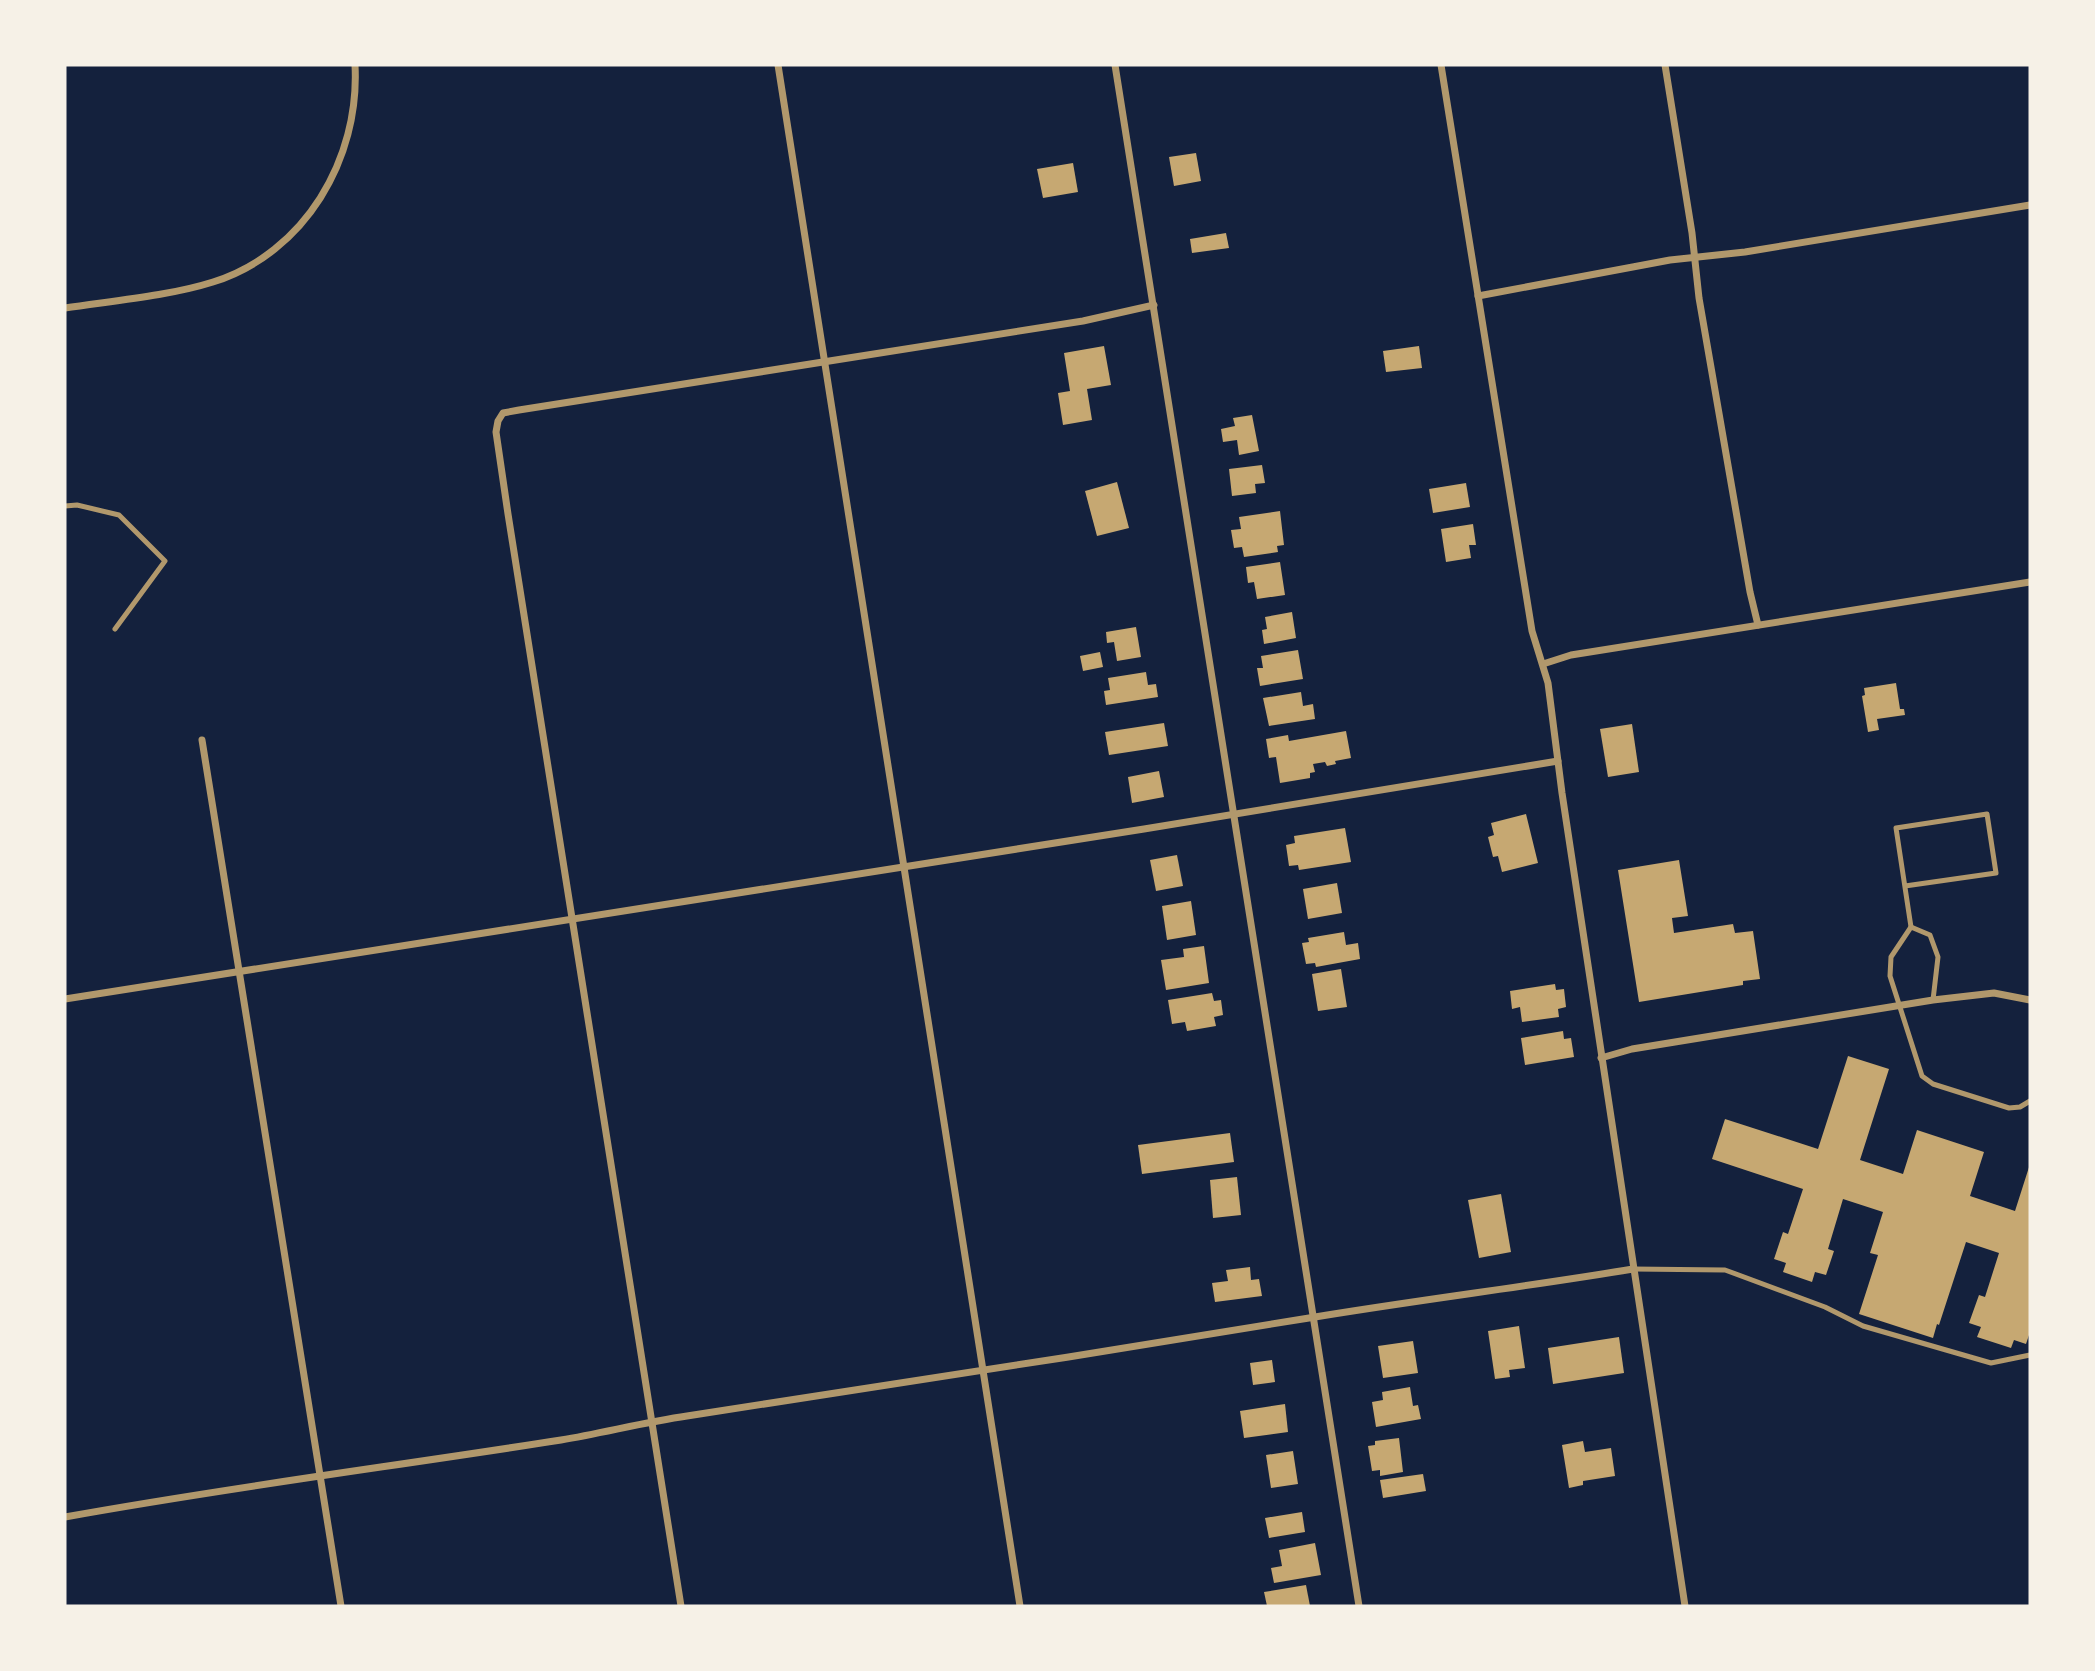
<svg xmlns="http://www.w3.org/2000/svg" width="2095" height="1671" viewBox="0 0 2095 1671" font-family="'Open Sans',sans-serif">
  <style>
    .building { fill: #c6a872 }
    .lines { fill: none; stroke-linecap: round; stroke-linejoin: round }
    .service { stroke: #b1986c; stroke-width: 5 }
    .minor { stroke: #b1986c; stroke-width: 7 }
  </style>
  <rect width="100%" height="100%" fill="#14213d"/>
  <!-- building -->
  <g class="building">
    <path d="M1196 153 1201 181 1174 186 1169 157Z"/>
    <path d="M1073 163 1078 192 1043 198 1037 169Z"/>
    <path d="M1226 233 1229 248 1192 253 1190 239Z"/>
    <path d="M1104 346 1111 385 1087 389 1092 420 1063 425 1058 393 1070 391 1064 353Z"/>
    <path d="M1419 346 1422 368 1386 372 1383 351Z"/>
    <path d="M1252 415 1259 451 1239 455 1237 440 1223 442 1221 429 1235 426 1233 418Z"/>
    <path d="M1262 465 1265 483 1255 484 1256 493 1232 496 1229 469Z"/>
    <path d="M1117 482 1129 528 1097 536 1085 491Z"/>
    <path d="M1466 483 1470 507 1433 513 1429 489Z"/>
    <path d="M1280 511 1284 545 1277 546 1278 552 1244 557 1242 547 1234 548 1231 530 1241 529 1239 517Z"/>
    <path d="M1473 524 1476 545H1469L1471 558 1446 562 1441 529Z"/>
    <path d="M1280 562 1285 595 1257 599 1254 582 1248 583 1246 567Z"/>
    <path d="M1292 612 1296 638 1264 644 1262 630 1267 629 1265 617Z"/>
    <path d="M1136 627 1141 657 1117 661 1114 642 1107 643 1106 632Z"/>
    <path d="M1298 650 1303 679 1260 686 1257 668H1263L1261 656Z"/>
    <path d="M1100 652 1103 667 1083 671 1080 656Z"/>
    <path d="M1146 672 1148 685 1156 684 1158 697 1106 705 1104 691 1110 690 1108 678Z"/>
    <path d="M1896 683 1900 709H1904L1905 715 1877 719 1879 730 1868 732 1862 696 1865 695 1864 688Z"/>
    <path d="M1301 692 1303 706 1313 704 1315 719 1269 726 1263 698Z"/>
    <path d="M1164 723 1168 746 1109 755 1105 732Z"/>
    <path d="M1632 724 1639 772 1608 777 1600 729Z"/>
    <path d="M1346 731 1351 758 1335 761 1336 764 1327 766 1325 762 1313 764 1315 772 1310 773V778L1280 783 1276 757 1269 758 1266 739 1288 735 1289 741Z"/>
    <path d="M1159 771 1164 797 1132 803 1128 777Z"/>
    <path d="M1526 814 1538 863 1502 872 1498 856 1493 857 1488 837 1494 835 1491 823Z"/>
    <path d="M1345 828 1351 862 1299 870 1298 865 1289 866 1286 845 1295 843 1294 836Z"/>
    <path d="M1177 855 1183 886 1156 891 1150 860Z"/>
    <path d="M1679 860 1688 916 1672 918 1674 933 1733 924 1735 933 1753 931 1760 979 1743 981V985L1639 1002 1618 870Z"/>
    <path d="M1337 883 1342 913 1308 919 1303 889Z"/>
    <path d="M1191 901 1196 935 1167 940 1162 906Z"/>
    <path d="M1344 932 1346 945 1358 943 1360 959 1316 967 1315 963 1306 964 1302 943 1309 942 1308 938Z"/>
    <path d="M1204 946 1209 983 1166 990 1161 960 1184 957 1183 949Z"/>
    <path d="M1341 969 1347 1007 1318 1011 1312 974Z"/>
    <path d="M1555 984 1556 990 1564 989 1566 1007 1558 1009 1559 1017 1522 1022 1520 1007 1512 1009 1510 991Z"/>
    <path d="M1212 993 1214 1001 1221 1000 1223 1015 1214 1017 1216 1026 1187 1031 1185 1022 1172 1024 1168 1000Z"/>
    <path d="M1563 1031 1564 1039 1571 1038 1574 1057 1525 1065 1521 1038Z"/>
    <path d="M1848 1056 1889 1069 1860 1160 1903 1174 1917 1130 1984 1152 1970 1196 2015 1211 2030 1164V1332L2026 1344 2014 1340 2011 1348 1977 1337 1981 1327 1969 1323 1979 1295 1985 1297 1999 1253 1966 1242 1939 1325 1937 1324 1933 1338 1859 1314 1878 1255 1870 1253 1883 1212 1843 1199 1828 1249 1834 1251 1826 1275 1815 1272 1812 1282 1783 1272 1786 1263 1774 1259 1783 1232 1788 1234 1803 1189 1712 1159 1725 1119 1818 1149Z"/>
    <path d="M1230 1133 1234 1162 1142 1174 1138 1145Z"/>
    <path d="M1237 1177 1241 1215 1213 1218 1210 1180Z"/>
    <path d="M1501 1194 1511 1252 1479 1258 1468 1200Z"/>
    <path d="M1250 1267 1251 1280 1259 1279 1262 1296 1215 1302 1212 1283 1228 1281 1226 1270Z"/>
    <path d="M1519 1326 1525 1368 1509 1370 1510 1377 1495 1379 1488 1331Z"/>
    <path d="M1619 1337 1624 1373 1553 1384 1548 1348Z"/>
    <path d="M1413 1341 1418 1373 1383 1378 1378 1346Z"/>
    <path d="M1272 1360 1275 1382 1253 1385 1250 1363Z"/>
    <path d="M1410 1387 1413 1406 1418 1405 1421 1419 1376 1427 1372 1402 1383 1400 1382 1392Z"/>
    <path d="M1285 1404 1288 1432 1244 1438 1240 1411Z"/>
    <path d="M1399 1438 1403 1472 1380 1476V1470L1372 1471 1368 1446 1375 1445V1441Z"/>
    <path d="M1583 1441 1585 1452 1611 1448 1615 1476 1583 1481V1485L1569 1488 1562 1445Z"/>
    <path d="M1293 1451 1298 1484 1271 1488 1266 1455Z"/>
    <path d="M1423 1474 1426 1491 1383 1498 1380 1480Z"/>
    <path d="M1302 1512 1305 1532 1269 1538 1265 1518Z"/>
    <path d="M1315 1543 1321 1575 1274 1583 1271 1568 1282 1566 1279 1550Z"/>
    <path d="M1306 1585 1310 1606H1267L1264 1592Z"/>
  </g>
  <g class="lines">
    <!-- service -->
    <g class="service">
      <path d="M65 506 77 505 119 515 165 561 115 629"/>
      <path d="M1905 886 1996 873 1987 814 1896 828 1911 927"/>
      <path d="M1933 1000 1938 957 1930 935 1911 927 1891 957 1890 976 1922 1076 1933 1084 2009 1108 2020 1107 2030 1101"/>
      <path d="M1633 1269 1725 1270 1825 1307 1863 1326 1991 1363 2030 1355"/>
    </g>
    <!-- minor -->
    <g class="minor">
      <path d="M778 65 1020 1606"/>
      <path d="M1115 65 1359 1606"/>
      <path d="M1441 65 1532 631 1548 683 1562 793 1685 1606"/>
      <path d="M1665 65 1692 233 1699 298 1750 592 1758 625"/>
      <path d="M1478 296 1670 260 1745 252 2030 205"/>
      <path d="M65 308C111 301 169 296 213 282 305 253 360 159 355 65"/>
      <path d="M1543 664 1571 655 2030 582"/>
      <path d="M202 740 341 1606"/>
      <path d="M65 999 1144 829 1558 761"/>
      <path d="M1601 1058 1632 1049 1933 1000 1994 993 2030 1000"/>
      <path d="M65 1517C230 1487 396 1466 561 1440 603 1433 645 1422 687 1416 894 1385 1102 1352 1309 1318 1417 1300 1525 1287 1633 1269"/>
      <path d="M681 1606 508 514 496 432 498 421 503 413 519 410 1083 321 1154 305"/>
    </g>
  </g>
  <!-- border -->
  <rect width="2095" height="1671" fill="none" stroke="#f6f1e7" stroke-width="133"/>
</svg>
